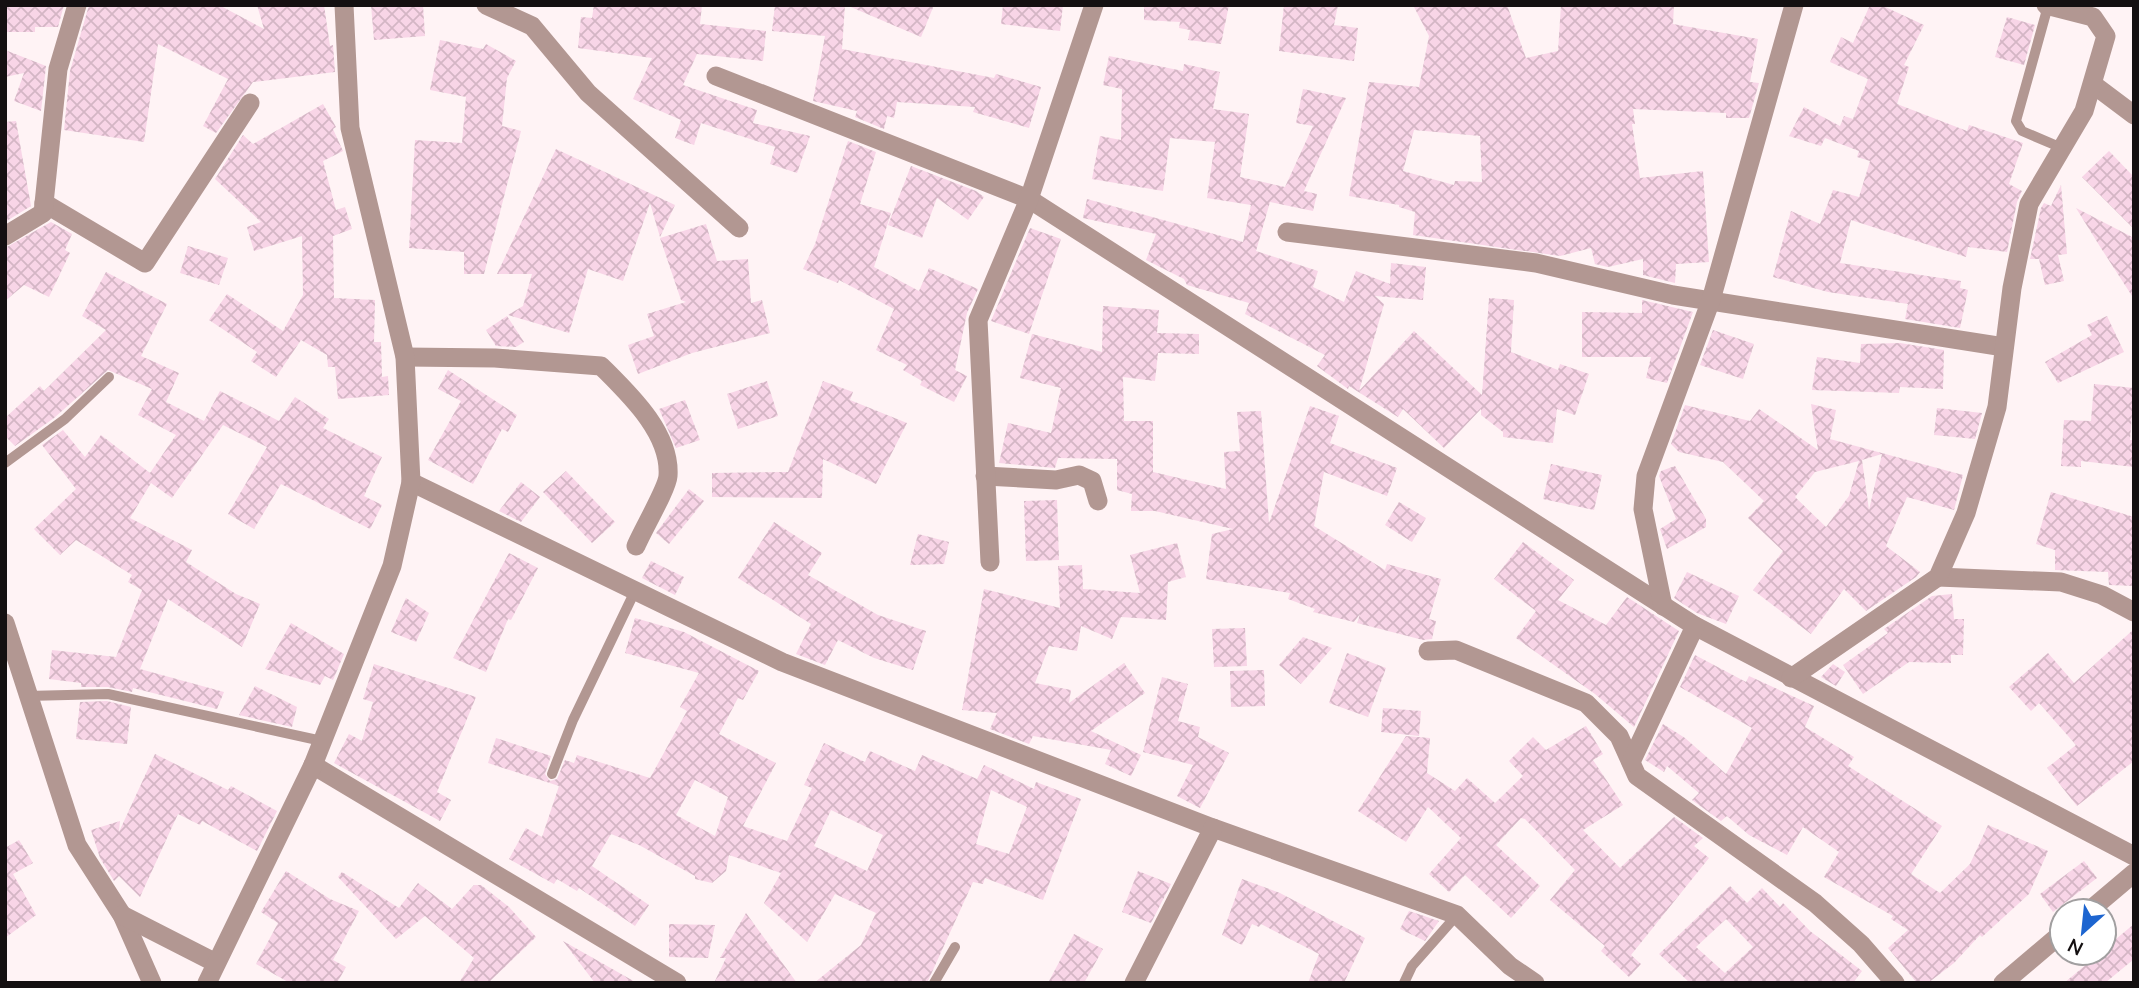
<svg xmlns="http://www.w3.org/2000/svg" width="2139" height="988" viewBox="0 0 2139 988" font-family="'Nunito Sans',sans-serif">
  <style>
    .building { fill: url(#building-cross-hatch); fill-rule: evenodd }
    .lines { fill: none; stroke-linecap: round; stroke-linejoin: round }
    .service { stroke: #b29792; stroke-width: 10 }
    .minor { stroke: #b29792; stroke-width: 19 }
    .tertiary { stroke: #b29792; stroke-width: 19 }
  </style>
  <defs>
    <pattern id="building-cross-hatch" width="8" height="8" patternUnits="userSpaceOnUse" patternTransform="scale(1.75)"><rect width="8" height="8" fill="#f8d5e7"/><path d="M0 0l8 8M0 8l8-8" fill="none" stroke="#d4b6c5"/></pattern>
  </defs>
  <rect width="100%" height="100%" fill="#fff3f5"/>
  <!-- building -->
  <g class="building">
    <path d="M5 5H64L58 27H35V32H5Z"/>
    <path d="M89 5H219L264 29 257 5H324L330 46 333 45 335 72 253 82 216 133 203 126 228 79 158 44 144 142 64 130 70 71Z"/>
    <path d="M371 5H423L425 36 374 40Z"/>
    <path d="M594 5H702L700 24 766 31 763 61 697 54 683 85 757 110 753 123 810 136 797 173 770 164 775 147 701 123 694 145 675 138 681 120 633 99 652 58 578 48 581 17 592 18Z"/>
    <path d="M775 5H845L842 49 994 78 996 74 1041 87 1029 128 973 112 975 107 897 102 894 118 887 116 884 129 855 117 857 111 813 101 825 36 772 31Z"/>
    <path d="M846 5H934L921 37Z"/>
    <path d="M1003 5H1063L1060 31 1001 24Z"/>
    <path d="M1144 5H1229L1221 44 1188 40 1190 30 1179 28 1180 22 1144 20Z"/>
    <path d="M1284 5H1338L1334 25 1358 28 1354 61 1279 51Z"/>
    <path d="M1413 5H1507L1526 58 1558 51 1561 5H1674L1673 24 1758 39 1750 82 1759 83 1749 118H1726V113L1633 109 1635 124H1632L1640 178 1703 171 1709 262 1676 264 1675 283 1643 275V259L1608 267 1595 264 1591 248 1560 256 1413 235 1415 212 1399 207V205L1349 196 1369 82 1419 87 1429 36ZM1414 130 1480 136 1482 182 1455 181 1454 185 1403 171Z"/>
    <path d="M1870 5H1881L1924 25 1904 65 1909 67 1897 104 1967 131 1969 125 2023 143 2009 184 2022 191 2017 202 2007 252 1968 247 1966 257 1851 220 1840 263 1961 281 1960 288 1968 290 1960 328 1905 319 1908 304 1828 292 1773 277 1791 211 1820 224 1833 190 1859 197 1870 161 1857 157 1859 151 1825 138 1821 146 1789 136 1804 107 1840 126 1844 116 1853 119 1868 79 1830 62 1841 37 1853 43Z"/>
    <path d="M2007 17 2035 25 2024 65 1995 57Z"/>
    <path d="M440 40 483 49 486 44 516 61 507 78 502 126 521 131 484 274H464V252L409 248 415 140 462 143 466 97 430 90Z"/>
    <path d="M5 50 46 66 41 111 14 101 24 73 5 77Z"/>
    <path d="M1109 56 1183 71 1184 64 1220 72 1213 109 1249 114 1240 177 1285 187 1313 126 1296 123 1303 89 1346 98 1304 191 1317 194 1313 211 1270 202 1256 251 1318 271 1313 287 1344 302 1356 271 1390 284 1391 263 1426 267 1423 300 1375 296 1384 304 1359 391 1414 331 1482 395 1489 298 1514 300 1511 352 1558 370 1560 364 1589 374 1575 415 1557 409 1553 443 1503 437V432L1481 415V409L1444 448 1403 409 1398 417 1349 386 1348 389 1317 366 1325 355 1245 314 1249 303 1187 285 1184 279 1146 260 1156 234 1083 218 1087 199 1243 242 1251 205 1207 198 1215 142 1170 138 1163 191 1092 179 1100 136 1121 140 1122 89 1103 85Z"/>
    <path d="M323 104 336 127 333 129 343 151 323 161 336 210 345 207 352 229 333 236 334 298 375 300 374 342H381L382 377 388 376 389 395 338 399 335 367H328L327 355 301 340 276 377 251 361 257 352 209 320 227 294 283 331 303 295 302 236 254 251 247 227 261 222 215 179 243 135 253 144Z"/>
    <path d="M16 121 31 206 5 222V122Z"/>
    <path d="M848 141 876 152 860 204 891 213 874 267 919 291 929 268 978 289 967 313 955 370 967 376 954 402 920 385 922 381 903 370 907 365 876 350 894 309 839 280 838 283 803 269 815 244Z"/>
    <path d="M556 149 675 205 660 237 650 203 623 281 588 269 569 333 508 315 523 306 532 274H497Z"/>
    <path d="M2109 151 2134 177V229L2082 177Z"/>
    <path d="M911 166 976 191 984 197 968 220 937 198 922 238 888 225Z"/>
    <path d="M2061 185 2067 254 2058 255 2064 281 2045 285 2039 259H2030L2041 208 2044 203 2051 206Z"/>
    <path d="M2076 208 2134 238V299L2099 245Z"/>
    <path d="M51 222 72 234 65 250 70 253 49 297 24 285 5 301V248Z"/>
    <path d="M706 224 717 261 748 259 751 303 762 300 770 333 692 353 638 374 628 345 654 336 647 314 686 302 681 300 660 238Z"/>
    <path d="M1030 228 1061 239 1029 334 991 321Z"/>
    <path d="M188 246 228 258 219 285 180 273Z"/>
    <path d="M106 272 167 304 141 356 179 373 166 402 204 421 220 391 279 421 295 397 329 419 323 428 382 457 364 496 382 505 370 529 281 484 254 529 228 514 267 447 223 425 172 498 151 483 130 518 192 550 186 562 236 594 260 604 242 647 168 599 140 669 224 692 217 709 133 688 132 692 108 687H81V683L49 679 52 650 116 657 142 590 128 582 132 575 76 540 60 555 34 529 76 489 42 445 63 430 85 457 101 435 150 473 176 435 138 415 152 389 108 370 54 418 15 446 5 436V418L40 386 44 391 106 330 82 316Z"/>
    <path d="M1642 300 1693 312 1667 383 1646 378 1651 357H1582V312L1642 313Z"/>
    <path d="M1103 306 1159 310 1157 333 1199 334V354L1158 353 1155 381 1123 377 1124 421H1153V472L1226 489 1224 452 1240 451 1237 412 1261 411 1269 523 1310 406 1339 416 1330 443 1397 468 1387 496 1324 472 1314 526 1385 570 1387 564 1441 579 1429 619 1436 621 1432 639 1423 640 1357 623 1360 614 1354 622 1313 612 1315 609 1288 599 1290 593 1206 579 1212 534 1233 529 1155 511H1131L1132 494 1117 490V459L1058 458 1055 468 999 463 1008 423 1051 433 1061 388 1020 378 1032 334 1102 352Z"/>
    <path d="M507 316 524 342 516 347 496 346 486 330Z"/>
    <path d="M2107 316 2124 352 2058 383 2045 362 2092 335 2087 325Z"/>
    <path d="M1713 330 1754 344 1743 379 1700 365Z"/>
    <path d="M1900 343 1944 350 1943 389 1900 387 1899 393 1812 390 1817 357 1860 363 1861 344Z"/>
    <path d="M448 370 517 415 508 432 502 429 473 484 428 460 461 401 438 389Z"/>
    <path d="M767 381 778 416 738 429 727 394Z"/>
    <path d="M823 381 853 392 850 400 907 423 876 484 823 459 822 498 712 497V473L788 472Z"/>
    <path d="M2094 384 2134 388 2130 440H2134V467L2081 461V467L2061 466 2064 420 2091 421Z"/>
    <path d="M685 400 700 440 676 448 659 409Z"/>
    <path d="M1811 404 1836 410 1830 439 1963 475 1954 510 1907 497 1886 546 1920 572 1916 577 1866 611 1844 589 1811 634 1753 590 1783 551 1748 518 1764 501 1723 462 1679 452 1671 444 1685 405 1750 421 1759 409 1818 450ZM1882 454 1869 510 1862 460ZM1859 461 1849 496 1826 527 1795 497 1815 472Z"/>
    <path d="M1937 408 1982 413 1975 439 1934 435Z"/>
    <path d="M1551 464 1602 475 1594 510 1543 499Z"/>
    <path d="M1675 466 1706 519V527L1667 549 1660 529 1676 519 1659 476 1661 471Z"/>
    <path d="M566 471 615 522 592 543 543 492Z"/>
    <path d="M521 482 540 497 521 522 499 511Z"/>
    <path d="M689 489 704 501 669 544 656 533Z"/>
    <path d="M2051 492 2134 517V586L2109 585 2108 572 2055 570V550L2036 544Z"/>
    <path d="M1057 500 1059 560 1026 561 1024 501Z"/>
    <path d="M1399 502 1426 518 1412 542 1385 525Z"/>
    <path d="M774 522 822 553 808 575 878 615 926 631 913 670 874 658 838 640 825 665 796 654 811 624 738 578Z"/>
    <path d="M918 534 949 542 944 564 910 565Z"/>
    <path d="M1523 542 1574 580 1558 600 1606 625 1627 597 1679 631 1634 727 1595 694 1516 638 1536 611 1494 579Z"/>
    <path d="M1177 543 1186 577 1168 582 1166 620 1121 617 1112 639 1081 626 1077 651 1049 646 1035 683 1071 690 1069 703 1124 663 1145 693 1091 731 1141 755 1131 776 1105 764 1111 750 1033 736 1029 744 990 729 997 713 962 710 984 589 1060 608 1058 566 1082 565 1083 589 1140 593 1130 555Z"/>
    <path d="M509 553 538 568 511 620 508 619 486 672 453 658Z"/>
    <path d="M651 561 684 577 675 595 642 578Z"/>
    <path d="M1687 572 1739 596 1726 624 1697 613 1674 598Z"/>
    <path d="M1952 594 1954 619H1964L1963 655H1951V663L1909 662 1863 694 1843 665 1888 633 1884 629 1932 596Z"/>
    <path d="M406 598 429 613 416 642 391 632Z"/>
    <path d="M635 618 684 632 759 671 743 700 738 698 719 734 776 763 743 826 787 841 812 788 804 785 824 743 865 762 870 751 915 771 922 755 977 779 984 765 1034 789 1036 782 1081 799 1043 900 985 878 983 884 973 882 927 983H814L861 945 876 913 835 894 807 942 764 903 781 873 729 855 726 871 712 883 695 879V876L639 845 611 834 592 866 649 905 635 926 579 888 577 891 557 879 554 884 509 859 526 828 542 837 559 786 488 763 496 738 551 756 545 774 550 781 557 779 565 760 574 763 577 755 650 778 687 711 680 707 699 673 625 653ZM695 780 728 797 715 836 676 815ZM991 790 1027 807 1009 854 976 844ZM831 810 883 835 867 871 814 846Z"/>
    <path d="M291 623 344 654 333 680 325 676 320 685 265 669Z"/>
    <path d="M1245 628 1247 666 1214 667 1212 629Z"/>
    <path d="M2134 629V761L2077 806 2047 768 2076 745 2039 703 2031 711 2009 687 2048 653 2074 683Z"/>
    <path d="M1303 637 1332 648 1301 684 1279 665Z"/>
    <path d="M1347 653 1386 668 1368 717 1329 703Z"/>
    <path d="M1695 655 1746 682 1749 676 1814 706 1805 727 1854 757 1848 766 1942 826 1911 874 1940 893 1970 864 1988 825 2048 851 2029 894 1982 937 1980 935 1954 963 1928 983H1917L1888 948 1908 930 1891 919 1893 916 1824 877 1839 852 1803 827 1787 855 1749 835 1727 816 1721 821 1692 800 1699 793 1667 766 1664 772 1645 760 1663 724 1685 738 1726 774 1752 728 1680 687Z"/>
    <path d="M374 664 476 697 437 792 451 800 440 821 334 763 349 734 362 741 373 702 363 699Z"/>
    <path d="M1833 664 1845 672 1836 686 1821 677Z"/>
    <path d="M1264 670 1265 706 1231 707 1230 671Z"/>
    <path d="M1162 677 1188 684 1178 721 1200 727 1198 737 1229 753 1200 808 1177 796 1193 765 1143 752Z"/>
    <path d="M255 686 297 707 292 727 239 715Z"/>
    <path d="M107 701 131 707 127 744 76 739 80 702Z"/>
    <path d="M1383 708 1421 711 1419 736 1381 732Z"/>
    <path d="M1586 726 1603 754 1593 760 1623 805 1583 830 1620 868 1674 817 1703 838 1694 846 1709 858 1631 955 1641 964 1629 977 1601 951 1605 946 1550 900 1575 870 1525 819 1521 818 1496 845 1540 886 1511 918 1465 875 1449 892 1429 874 1461 838 1428 807 1406 842 1358 811 1406 736 1430 738 1427 773 1455 791 1467 778 1495 803 1523 776 1509 761 1533 737 1546 750Z"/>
    <path d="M155 754 228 790 231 786 277 811 257 851 202 821 200 825 178 814 140 897 119 876 114 881 100 858 91 830 120 821 119 832Z"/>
    <path d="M19 840 33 863 13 874 36 915 5 938V848Z"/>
    <path d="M2084 861 2097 878 2053 912 2040 894Z"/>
    <path d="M286 871 330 899 359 911 333 960 346 967 337 983H290L256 964 278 923 261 912Z"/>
    <path d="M1138 871 1171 884 1151 923 1122 912Z"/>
    <path d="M342 872 399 908 418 883 452 909 474 885H481L509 907 536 937 488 983H459L474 958 425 916 396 939 338 877Z"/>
    <path d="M1242 879 1280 893 1365 938 1344 983H1308L1319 954 1261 924 1259 927 1252 924 1242 945 1222 935Z"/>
    <path d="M1730 886 1747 903 1762 888 1780 907 1783 903 1810 931 1862 971 1853 983H1690L1659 954ZM1726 919 1753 947 1725 973 1696 947Z"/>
    <path d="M1409 911 1439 921 1425 941 1400 929Z"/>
    <path d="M746 913 797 983H714L726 958H720Z"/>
    <path d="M669 924 715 925 708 958 669 957Z"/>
    <path d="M2134 924V959L2105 983H2064L2100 953H2104V949Z"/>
    <path d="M1074 934 1103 949 1084 983H1048Z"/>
    <path d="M563 941 637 983H595Z"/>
  </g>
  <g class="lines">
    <!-- service -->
    <g class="service">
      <path d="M2048 6 2016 121 2022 131 2062 148"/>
      <path d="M5 463 65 419 109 377"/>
      <path d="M27 696 108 694 322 741"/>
      <path d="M552 774 573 720 635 591"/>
      <path d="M934 983 955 947"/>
      <path d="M1404 983 1412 966 1457 915"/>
    </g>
    <!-- minor -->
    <g class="minor">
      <path d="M486 5 532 26 588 93 739 228"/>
      <path d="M716 76 1029 199 1695 626 2134 856"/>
      <path d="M2094 85 2134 115"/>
      <path d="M44 203 145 263 250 103"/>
      <path d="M1287 232 1536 263 1673 295 2004 347"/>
      <path d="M5 236 43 213 58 69 77 5"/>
      <path d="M405 357 495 358 601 366C629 394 671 433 668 476 667 489 642 531 636 546"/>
      <path d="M985 476 1056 480 1079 475 1092 481 1098 501"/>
      <path d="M411 482 782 662 1213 828 1457 915 1510 966 1535 983"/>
      <path d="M990 562 978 320 1029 199 1094 5"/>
      <path d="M1938 577 2061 582 2102 595 2134 612"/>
      <path d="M1663 606 1643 509 1646 476 1711 300 1794 5"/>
      <path d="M5 623 77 845 122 915 152 983"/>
      <path d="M1428 651 1456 650 1586 703 1619 736 1637 776 1815 903 1861 944 1895 983"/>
      <path d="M1791 678 1938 577 1966 513 1997 407 2012 288 2029 204 2084 111 2106 36 2093 17 2046 5"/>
      <path d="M1631 762 1695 626"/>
      <path d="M313 765 677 983"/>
      <path d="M122 915 216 963"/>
      <path d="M207 983 313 765 392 566 411 482 405 357 350 128 344 5"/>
      <path d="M1134 983 1213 828"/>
    </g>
    <!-- tertiary -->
    <g class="tertiary">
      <path d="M2089 911 2134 873"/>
      <path d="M2003 983 2062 933"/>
    </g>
  </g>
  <!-- border -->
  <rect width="2139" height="988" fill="none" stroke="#141011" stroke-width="14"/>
  <!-- north arrow -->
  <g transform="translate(2083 932) rotate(207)"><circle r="33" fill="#ffffff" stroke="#a19fa0" stroke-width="2"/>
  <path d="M0-5L12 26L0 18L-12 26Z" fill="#1d65d0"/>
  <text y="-10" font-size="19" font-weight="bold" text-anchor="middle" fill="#141011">N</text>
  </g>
</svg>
